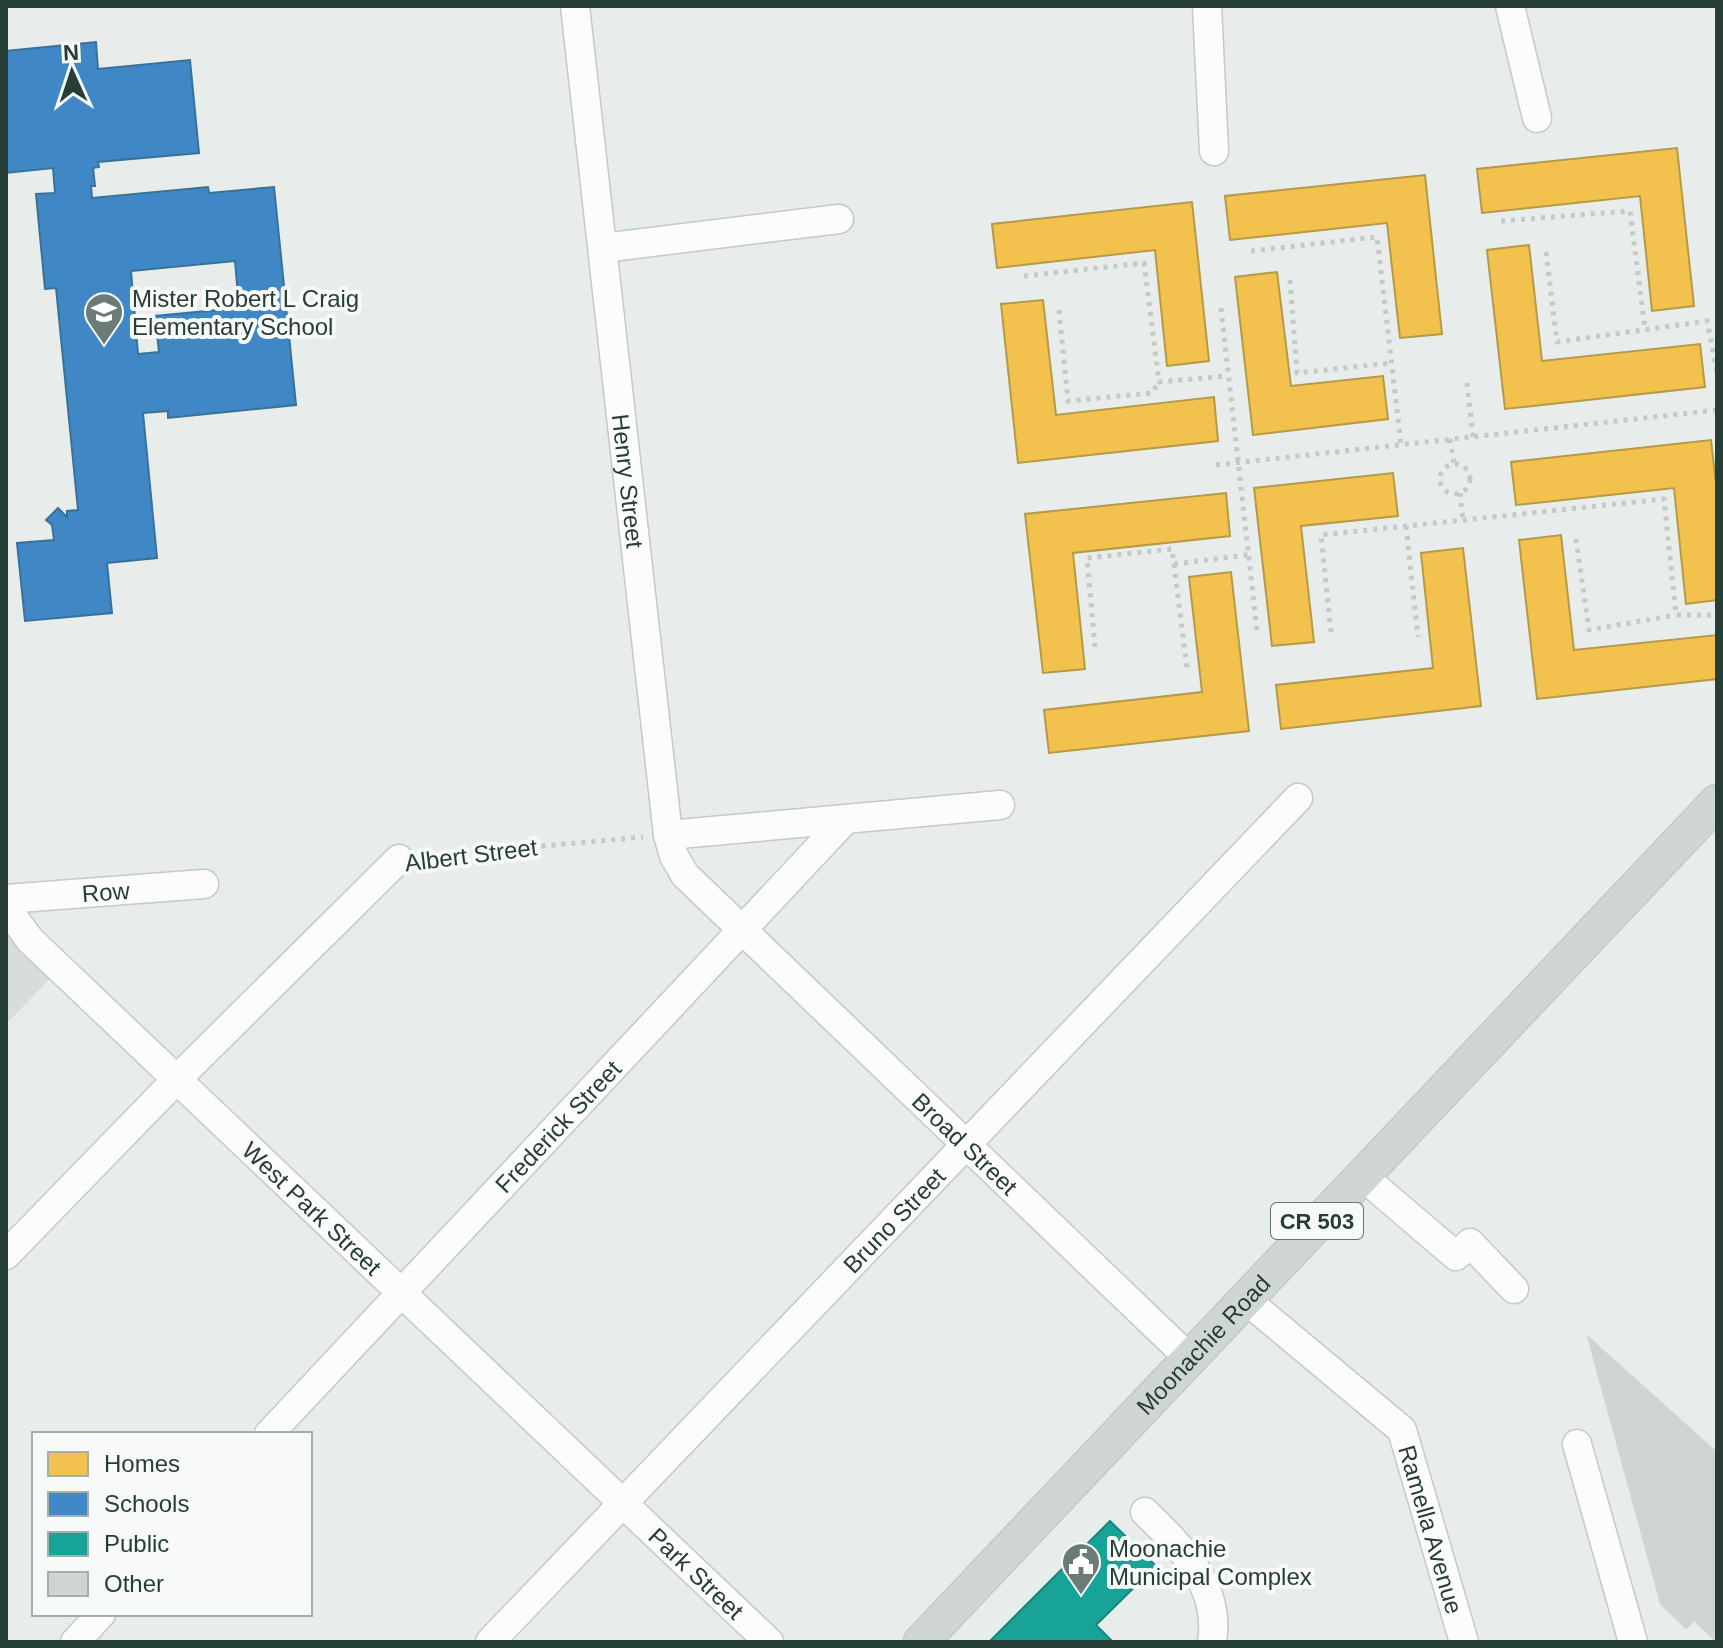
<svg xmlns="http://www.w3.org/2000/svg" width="1723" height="1648" viewBox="0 0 1723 1648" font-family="Arial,sans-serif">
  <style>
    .built { fill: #d6ddda }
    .homes { fill: #f2c14e; stroke: #b59a47; stroke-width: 2 }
    .schools { fill: #3f88c5; stroke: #38729a; stroke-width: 2; fill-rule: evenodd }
    .public { fill: #17a398; stroke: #1c857b; stroke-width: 2 }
    .building { fill: #cfd3d1; stroke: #d1d5d3; stroke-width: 2 }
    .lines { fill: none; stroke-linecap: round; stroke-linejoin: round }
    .minor-casing { stroke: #c5c9c7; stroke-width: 31 }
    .major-casing { stroke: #c4cac8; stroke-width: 37 }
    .path { stroke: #c3cbc7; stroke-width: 5; stroke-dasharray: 4 6; stroke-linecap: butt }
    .minor { stroke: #fcfcfc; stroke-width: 28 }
    .major { stroke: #cfd6d4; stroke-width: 34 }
    .labels { text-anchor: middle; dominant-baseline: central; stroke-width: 8; stroke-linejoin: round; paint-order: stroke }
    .shield { fill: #f7faf8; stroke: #657671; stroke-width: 2 }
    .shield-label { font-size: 22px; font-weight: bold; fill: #273e37 }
    .poi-label { font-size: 24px; fill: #273e37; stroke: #f7faf8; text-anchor: start }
    .street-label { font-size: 24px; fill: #273e37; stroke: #f7faf8 }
  </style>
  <rect width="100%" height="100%" fill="#e8ecea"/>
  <!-- built -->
  <path class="built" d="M6 891 60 968 6 1024Z"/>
  <!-- homes -->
  <g class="homes">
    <path d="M1677 148 1694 306 1652 311 1640 196 1482 213 1477 169Z"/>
    <path d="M1425 175 1442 334 1400 338 1387 223 1230 240 1225 196Z"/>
    <path d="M1192 202 1209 361 1167 366 1155 250 997 268 992 224Z"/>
    <path d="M1529 245 1542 361 1700 344 1705 387 1505 409 1487 250Z"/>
    <path d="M1277 272 1291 386 1383 376 1388 419 1253 435 1235 277Z"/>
    <path d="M1043 300 1056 415 1214 397 1218 441 1018 463 1001 304Z"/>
    <path d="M1711 440 1717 493V600L1686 604 1674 488 1516 505 1511 462Z"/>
    <path d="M1393 473 1398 516 1301 526 1314 642 1272 646 1254 488Z"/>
    <path d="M1226 493 1230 536 1073 553 1085 669 1043 673 1025 514Z"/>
    <path d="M1561 535 1574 650 1717 635V679L1537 699 1519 540Z"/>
    <path d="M1463 548 1481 706 1281 729 1276 685 1433 668 1421 553Z"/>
    <path d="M1231 572 1249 731 1049 753 1044 710 1202 692 1189 577Z"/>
  </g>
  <!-- schools -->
  <path class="schools" d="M96 42 98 69 190 60 199 153 98 162 99 167 93 168 95 186H91L92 198 208 187 209 193 274 187 296 405 168 418V411L143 413 157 558 107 563 112 613 25 621 17 543 54 540 52 525 46 520 58 508 67 517V511L78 510 56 288 45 289 36 194 55 193 53 168 6 173V51ZM235 261 239 308 155 316 159 352 138 354 131 271Z"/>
  <!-- public -->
  <path class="public" d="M1110 1521 1156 1566 1096 1625 1113 1642H989Z"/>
  <!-- building -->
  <path class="building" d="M1588 1337 1717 1453 1716 1641 1694 1620 1686 1628 1661 1604Z"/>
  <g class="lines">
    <!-- minor casing -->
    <g class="minor-casing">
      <g id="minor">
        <path id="s1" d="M575 6 668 835 674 856 685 875 1189 1358"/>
        <path d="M1207 6 1214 151"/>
        <path d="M1510 6 1537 118"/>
        <path d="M603 248 839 219"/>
        <path d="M668 835 1000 805"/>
        <path id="s2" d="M6 899 204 884"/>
        <path id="s3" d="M6 907 30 940 769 1642"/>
        <path d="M1361 1175 1456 1256 1470 1243 1514 1289"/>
        <path d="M6 1255 177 1079 399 859"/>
        <path id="s4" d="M1245 1299 1402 1430 1464 1642"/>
        <path id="s5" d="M269 1434 846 819"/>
        <path d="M1577 1444 1633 1642"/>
        <path d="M1145 1512C1182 1548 1221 1586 1212 1642"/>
        <path d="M75 1642 101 1614"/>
        <path id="s6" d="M490 1642 1298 798"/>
      </g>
    </g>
    <!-- major casing -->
    <g class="major-casing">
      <g id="major">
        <path id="s7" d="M921 1642 1717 802"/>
      </g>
    </g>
    <!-- path -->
    <g class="path">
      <path d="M1501 221 1630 211 1645 329"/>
      <path d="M1251 251 1377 237 1401 445"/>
      <path d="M1546 252 1557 342 1707 321 1717 372"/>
      <path d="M1024 276 1144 263 1159 382 1228 376"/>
      <path d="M1290 280 1297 373 1391 363"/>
      <path d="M1221 308 1257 631"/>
      <path d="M1059 310 1068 401 1152 393 1159 382"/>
      <path d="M1467 383 1473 437"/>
      <path d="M1450 439 1454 464"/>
      <circle cx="1455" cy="479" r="15"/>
      <path d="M1216 465 1717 410"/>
      <path d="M1460 493 1463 520"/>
      <path d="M1406 526 1418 637"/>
      <path d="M1576 539 1589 630 1676 615"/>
      <path d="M1174 564 1248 555"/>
      <path d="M1331 632 1321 535 1664 499 1676 615H1717"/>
      <path d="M1095 647 1087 558 1172 549 1187 668"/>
      <path d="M422 857 643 837"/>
    </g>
    <!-- minor -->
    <use href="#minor" class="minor"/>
    <!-- major -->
    <use href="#major" class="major"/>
  </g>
  <!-- icons -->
  <defs>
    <g id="school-pin" transform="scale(2)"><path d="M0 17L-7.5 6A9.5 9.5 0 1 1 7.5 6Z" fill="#6b7b76" stroke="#f7faf8"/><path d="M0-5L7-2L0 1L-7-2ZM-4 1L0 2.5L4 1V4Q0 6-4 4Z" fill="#fff"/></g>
    <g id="civic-pin" transform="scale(2)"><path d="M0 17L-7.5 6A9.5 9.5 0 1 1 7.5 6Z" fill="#6b7b76" stroke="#f7faf8"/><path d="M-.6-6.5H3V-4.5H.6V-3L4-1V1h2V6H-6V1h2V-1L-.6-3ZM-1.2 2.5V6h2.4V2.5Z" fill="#fff"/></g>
  </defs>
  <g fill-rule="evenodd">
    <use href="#school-pin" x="104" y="312"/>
    <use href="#civic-pin" x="1081" y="1562"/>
  </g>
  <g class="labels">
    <!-- shield labels -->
    <rect class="shield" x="1271" y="1203" width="92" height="36" rx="6"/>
    <g class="shield-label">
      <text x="1317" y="1221">CR 503</text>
    </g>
    <!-- poi labels -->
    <g class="poi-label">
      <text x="132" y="298">Mister Robert L Craig<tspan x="132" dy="28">Elementary School</tspan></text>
      <text x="1109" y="1548">Moonachie<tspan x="1109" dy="28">Municipal Complex</tspan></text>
    </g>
    <!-- street labels -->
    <g class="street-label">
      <text stroke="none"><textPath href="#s1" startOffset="478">Henry Street</textPath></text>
      <text transform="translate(471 855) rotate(-7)">Albert Street</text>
      <text stroke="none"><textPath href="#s2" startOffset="100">Row</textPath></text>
      <text stroke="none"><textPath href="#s5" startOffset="422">Frederick Street</textPath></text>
      <text stroke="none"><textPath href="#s1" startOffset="1266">Broad Street</textPath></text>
      <text stroke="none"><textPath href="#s3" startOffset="430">West Park Street</textPath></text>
      <text stroke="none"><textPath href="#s6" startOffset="584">Bruno Street</textPath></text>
      <text stroke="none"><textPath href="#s7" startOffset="410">Moonachie Road</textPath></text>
      <text stroke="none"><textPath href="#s4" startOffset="308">Ramella Avenue</textPath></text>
      <text stroke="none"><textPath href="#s3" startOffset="960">Park Street</textPath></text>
    </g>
  </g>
  <!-- border -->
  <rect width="1723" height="1648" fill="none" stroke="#273e37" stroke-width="16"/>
  <!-- legend -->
  <rect x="32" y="1432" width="280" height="184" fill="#f7faf8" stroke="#a4afab" stroke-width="2"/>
  <rect x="48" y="1452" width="40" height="24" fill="#f2c14e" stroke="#a4afab" stroke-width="2"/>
  <text x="104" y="1472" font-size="24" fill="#273e37">Homes</text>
  <rect x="48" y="1492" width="40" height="24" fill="#3f88c5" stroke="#a4afab" stroke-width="2"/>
  <text x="104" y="1512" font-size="24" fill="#273e37">Schools</text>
  <rect x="48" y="1532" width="40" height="24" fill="#17a398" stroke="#a4afab" stroke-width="2"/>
  <text x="104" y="1552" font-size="24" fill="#273e37">Public</text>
  <rect x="48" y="1572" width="40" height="24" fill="#cfd3d1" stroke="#a4afab" stroke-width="2"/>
  <text x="104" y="1592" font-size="24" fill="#273e37">Other</text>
  <!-- north arrow -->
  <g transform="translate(72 72) rotate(357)" stroke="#f7faf8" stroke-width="6" paint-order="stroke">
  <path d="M0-6L14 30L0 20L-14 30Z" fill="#273e37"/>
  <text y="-12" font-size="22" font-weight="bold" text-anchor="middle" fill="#273e37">N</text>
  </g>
</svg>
